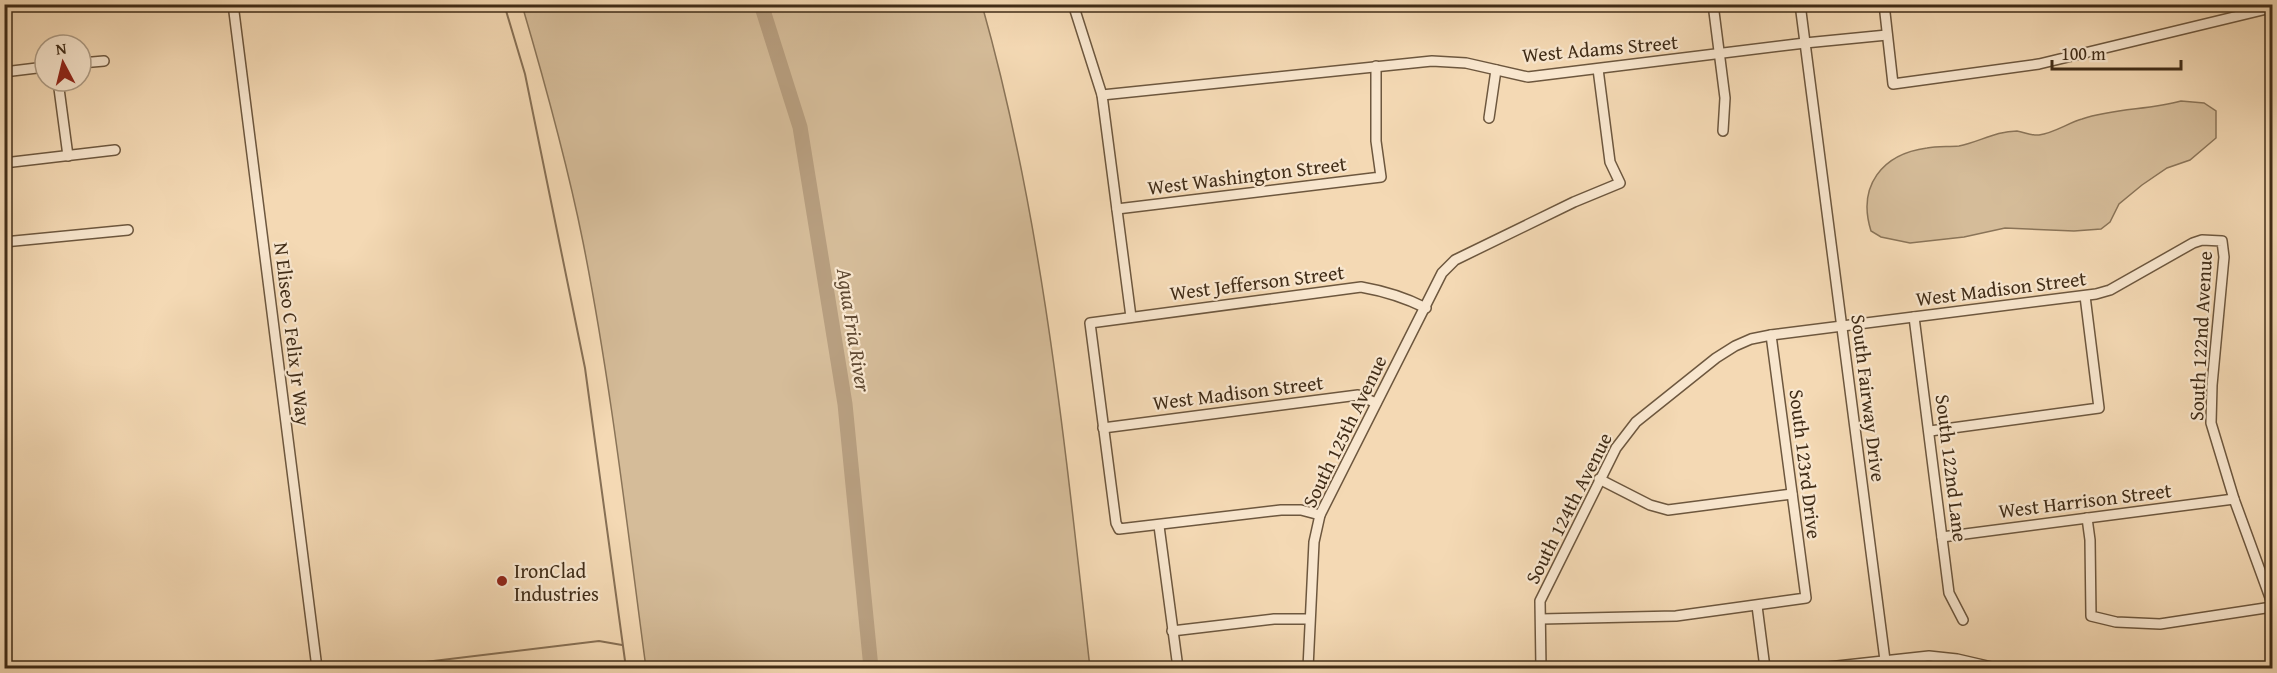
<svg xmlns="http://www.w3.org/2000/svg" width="2277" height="673" viewBox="0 0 2277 673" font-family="'Gentium Book Plus',serif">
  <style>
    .green { fill: #d5bc99; stroke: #8a7458; stroke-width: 1.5 }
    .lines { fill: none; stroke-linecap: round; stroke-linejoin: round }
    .stream { stroke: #877055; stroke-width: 2 }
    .river { stroke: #b79e7f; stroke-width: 15 }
    .minor-casing { stroke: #6d573e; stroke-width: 12 }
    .minor { stroke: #f8e6ce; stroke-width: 9 }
    .poi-dot { fill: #8f2418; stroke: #f8e6ce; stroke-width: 2 }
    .labels { text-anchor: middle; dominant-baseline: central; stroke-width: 4.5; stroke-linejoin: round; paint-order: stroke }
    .street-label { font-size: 20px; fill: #402c17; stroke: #f8e6ce }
    .poi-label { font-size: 20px; fill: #402c17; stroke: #f8e6ce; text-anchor: start }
    .water-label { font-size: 21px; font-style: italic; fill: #5e4831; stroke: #f8e6ce }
  </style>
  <rect width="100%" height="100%" fill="#f4d9b4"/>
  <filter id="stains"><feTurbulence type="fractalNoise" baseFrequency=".00333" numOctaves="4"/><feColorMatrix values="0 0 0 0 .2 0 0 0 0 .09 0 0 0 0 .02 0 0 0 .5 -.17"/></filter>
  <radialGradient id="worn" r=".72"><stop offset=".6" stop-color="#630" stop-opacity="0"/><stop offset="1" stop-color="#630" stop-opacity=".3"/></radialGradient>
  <!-- green -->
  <g class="green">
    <path d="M522 5H982C1043 220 1065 446 1090 668H646C627 526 611 383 583 242 567 162 545 83 522 5Z"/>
    <path d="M2181 101 2204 103 2216 111V138L2190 160 2167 168 2142 185 2119 204 2110 222 2101 229 2074 231 2005 228 1964 237 1910 243 1881 237 1871 231C1857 186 1882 154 1927 148 1937 146 1948 147 1959 146 1979 142 1996 131 2017 131 2024 132 2032 136 2039 135 2054 133 2068 123 2082 119 2115 108 2149 110 2181 101Z"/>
  </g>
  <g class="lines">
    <!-- stream -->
    <g class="stream">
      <path d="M504 4 525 74 585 368 626 668"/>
      <path d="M375 668 599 641 622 645"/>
    </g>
    <!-- river -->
    <path class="river" d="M761 4 800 127 845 404 871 668"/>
    <!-- minor casing -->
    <g class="minor-casing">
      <g id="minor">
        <path d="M233 4 317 668"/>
        <path d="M1073 4 1102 95 1131 317"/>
        <path d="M1713 4 1725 98 1723 131"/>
        <path d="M1800 4 1885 660"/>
        <path d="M1884 4 1893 84 2039 64 2271 8 2270 4"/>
        <path d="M81 63 104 61"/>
        <path d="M4 72 45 67"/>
        <path d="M58 81 68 156"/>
        <path d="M1102 95 1432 61 1466 63 1528 77 1805 43 1887 35"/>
        <path d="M1489 118 1496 70"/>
        <path d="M4 163 115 150"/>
        <path d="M1117 209 1381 177 1376 141V66"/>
        <path d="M4 242 128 230"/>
        <path d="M1914 317 1949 593 1963 620"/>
        <path d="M1103 428 1358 395 1376 403"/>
        <path d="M1930 431 2099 408 2085 296"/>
        <path d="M1599 479 1650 505 1668 510 1792 494"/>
        <path d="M1320 515 1301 510H1281L1119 529 1116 523 1090 323 1361 287C1384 291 1404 297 1426 308"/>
        <path d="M2087 518 2090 540 2091 616 2116 622 2160 624 2272 607"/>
        <path d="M1159 526 1178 668"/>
        <path d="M1942 537 2234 499"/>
        <path d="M1757 606 1765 668"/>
        <path d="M1541 619 1676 616 1806 598 1771 335"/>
        <path d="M1172 631 1274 619H1309"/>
        <path d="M1308 668 1314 542 1320 515 1442 273 1455 260 1574 202 1620 183 1610 162 1598 69"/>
        <path d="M1541 668 1540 601 1616 448 1636 422 1716 358 1735 346 1751 339 1771 335 2096 294 2110 290 2193 243 2202 240 2222 241 2224 257 2212 385 2211 423 2234 499 2272 603"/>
        <path d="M1819 668 1929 656 1957 659 1996 668"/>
      </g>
    </g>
    <!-- minor -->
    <use href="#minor" class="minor"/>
  </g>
  <!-- markers -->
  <circle class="poi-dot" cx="502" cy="581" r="6"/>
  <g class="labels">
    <!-- street labels -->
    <g class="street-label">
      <text transform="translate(1600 48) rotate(-5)">West Adams Street</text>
      <text transform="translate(1247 175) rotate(-7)">West Washington Street</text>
      <text transform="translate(1257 282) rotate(-7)">West Jefferson Street</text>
      <text transform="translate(2001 288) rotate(-7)">West Madison Street</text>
      <text transform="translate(293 334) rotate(83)">N Eliseo C Felix Jr Way</text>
      <text transform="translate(2200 336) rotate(-87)">South 122nd Avenue</text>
      <text transform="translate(1238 392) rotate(-7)">West Madison Street</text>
      <text transform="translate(1869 398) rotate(83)">South Fairway Drive</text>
      <text transform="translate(1344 431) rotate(-64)">South 125th Avenue</text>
      <text transform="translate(1806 464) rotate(83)">South 123rd Drive</text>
      <text transform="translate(1952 468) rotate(83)">South 122nd Lane</text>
      <text transform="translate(2085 500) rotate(-7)">West Harrison Street</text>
      <text transform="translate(1568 508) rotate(-63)">South 124th Avenue</text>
    </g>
    <!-- poi labels -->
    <g class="poi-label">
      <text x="514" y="570">IronClad<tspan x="514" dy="23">Industries</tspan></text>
    </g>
    <!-- water labels -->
    <g class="water-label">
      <text transform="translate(854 330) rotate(81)">Agua Fria River</text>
    </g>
  </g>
  <!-- margin -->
  <rect width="2277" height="673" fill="none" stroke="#f4d9b4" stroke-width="24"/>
  <rect x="6" y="6" width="2265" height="661" fill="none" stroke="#402c17" stroke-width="3"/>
  <rect x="12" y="12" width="2253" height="649" fill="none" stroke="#402c17" stroke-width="1.5"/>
  <!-- north arrow -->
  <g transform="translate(63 63) rotate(353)"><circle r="28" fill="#f8e6ce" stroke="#ae9c85" stroke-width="1.5"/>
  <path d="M0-4.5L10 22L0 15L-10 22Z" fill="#8f2418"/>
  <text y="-9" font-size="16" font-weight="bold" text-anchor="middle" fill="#402c17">N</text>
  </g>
  <!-- scale -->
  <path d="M2052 60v9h129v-9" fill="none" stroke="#402c17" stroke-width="3"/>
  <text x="2061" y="60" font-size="18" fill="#402c17" stroke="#f8e6ce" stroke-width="4.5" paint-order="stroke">100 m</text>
  <rect width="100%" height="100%" filter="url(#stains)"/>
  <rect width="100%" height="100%" fill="url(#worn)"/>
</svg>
